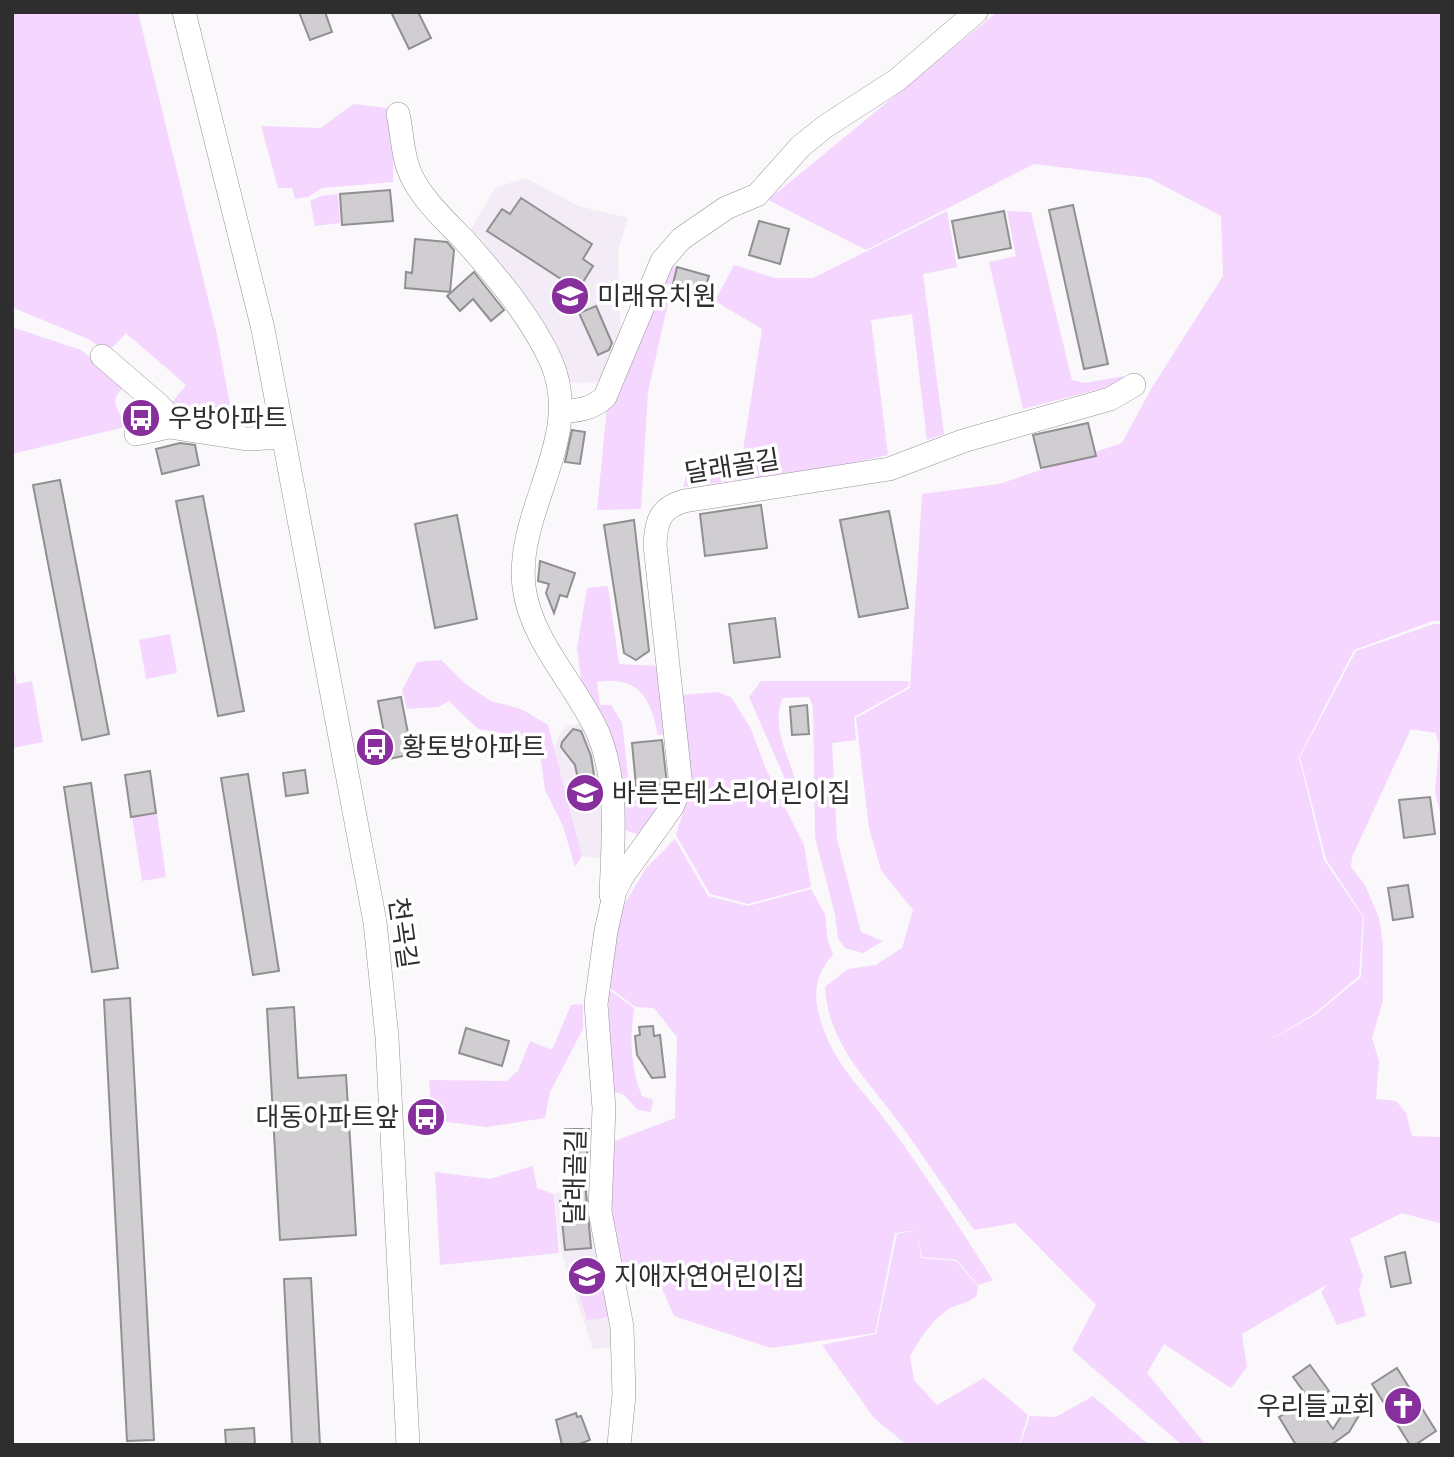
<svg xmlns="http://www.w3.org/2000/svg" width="1454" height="1457" viewBox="0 0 1454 1457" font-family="Jost,'Noto Sans KR',sans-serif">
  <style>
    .built { fill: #f3ebf5 }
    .green { fill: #f5d6fe }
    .building { fill: #d0ced1; stroke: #918f91; stroke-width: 2 }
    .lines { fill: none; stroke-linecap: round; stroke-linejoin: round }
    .minor-casing { stroke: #959395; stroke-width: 24 }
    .minor { stroke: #fff; stroke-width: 23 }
    .labels { text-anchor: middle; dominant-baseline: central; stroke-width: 7; stroke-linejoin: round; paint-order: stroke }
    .poi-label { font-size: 26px; fill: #2f2e2f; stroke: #fff; text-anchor: start }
    .street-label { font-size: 26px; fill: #2f2e2f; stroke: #fff }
  </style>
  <rect width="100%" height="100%" fill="#faf8fb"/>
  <!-- built -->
  <g class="built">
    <path d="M526 178 578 206 628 218 618 251 621 339 602 382 568 383 565 365 534 315 467 237 495 188Z"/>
    <path d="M583 723 598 752 606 851 598 858 582 856 554 749 559 735 567 726Z"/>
    <path d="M591 1191 611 1300 614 1347 593 1349 561 1252 555 1193Z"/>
  </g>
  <!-- green -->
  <g class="green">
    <path d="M12 12H138L217 335 232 415 226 419 178 413 169 406 186 385 126 333 108 352 88 339 12 307Z"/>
    <path d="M997 12H1442V621H1433L1354 650 1299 757 1324 860 1363 917 1359 976 1314 1014 1264 1043 1315 1015 1361 977 1364 917 1326 859 1300 757 1356 651 1434 624H1442V822L1435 791 1439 746 1436 733 1411 729 1352 857 1351 867 1365 885 1379 918 1383 944V1001L1372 1038 1379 1061 1376 1099 1396 1101 1406 1113 1412 1136 1442 1137V1224L1402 1213 1350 1239 1363 1276 1359 1290 1366 1316 1337 1325 1321 1292 1328 1284 1242 1334 1247 1367 1231 1388 1164 1344 1147 1373 1206 1445H1182L1072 1350 1096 1305 1015 1223 974 1230C948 1194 924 1156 897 1120 866 1078 828 1043 825 987L848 969 876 965 902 948 913 910 881 870 869 828 856 718 910 688 922 494 999 484 1122 443 1151 389 1223 276 1221 216 1149 178 1034 164 866 250 768 200Z"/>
    <path d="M353 104 386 108 393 132V182L322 188 308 197 295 199 292 188H278L261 126 321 128Z"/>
    <path d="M338 194 340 223 315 226 310 201 321 196Z"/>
    <path d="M947 211 957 267 923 274 944 434 927 440 912 314 871 320 888 455 825 469 683 487 688 471 742 457 762 329 715 301 734 265 775 278H813Z"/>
    <path d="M1007 211 1031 212 1072 380 1085 383 1124 376 1119 384 1023 409 989 262 1016 256Z"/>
    <path d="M668 265 676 267 648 392 641 509 597 510 607 407Z"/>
    <path d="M12 327 81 350 126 384C106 405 119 404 125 427L12 454Z"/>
    <path d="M608 586 619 664 658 666 667 734 658 735C651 698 638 675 597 682L600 705H611L622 723 631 801 666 797 640 835 621 829 609 737 581 680 577 648 587 588Z"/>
    <path d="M170 634 177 673 146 679 139 640Z"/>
    <path d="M12 658 17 684 32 681 43 742 12 748Z"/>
    <path d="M441 660 468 686 491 701 521 709 548 725 582 856 575 867 563 826 545 790 540 753 527 737 478 729 449 701 438 707 407 709 402 690 417 662Z"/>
    <path d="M761 681H909L908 687 854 717 856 740 832 743 837 839 861 932 883 941 863 953 845 948 838 938 835 915 815 837 813 707 809 697 783 698C766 735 805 777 796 804L749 697Z"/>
    <path d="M717 692 731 697 751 729 766 769 804 845 811 887 748 904 710 894 676 835 692 783 682 695Z"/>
    <path d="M157 814 166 877 142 881 132 817Z"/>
    <path d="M675 839 708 896 748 906 811 889 825 914 828 942 833 954C811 980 813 1001 825 1033 838 1068 867 1095 889 1125 926 1175 959 1227 993 1280L978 1285 957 1260 922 1257 918 1238 921 1258 956 1261 978 1286 977 1295C966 1306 960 1302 949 1309 931 1320 921 1338 910 1356L914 1380 937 1405 984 1378 1028 1415 1019 1445H907L874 1418 822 1345 876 1334 897 1234 918 1230 895 1233 875 1333 771 1348 674 1316 654 1270 624 1271C611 1222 608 1191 615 1141L675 1118 677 1037 654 1008 635 1007 609 987 620 912 646 868Z"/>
    <path d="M608 989 634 1008C630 1039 630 1067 642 1096L653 1100 651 1112 638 1110 624 1095 612 1091Z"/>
    <path d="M583 1004V1029L550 1092 545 1118 487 1127 432 1120 429 1080 506 1081 518 1071 530 1041 552 1050 571 1005Z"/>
    <path d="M533 1166 537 1188 554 1194 559 1253 440 1265 435 1172 490 1179Z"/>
    <path d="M601 1275 610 1317 587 1320 574 1277Z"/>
    <path d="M1093 1396 1149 1445H1020L1030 1416 1056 1417Z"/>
  </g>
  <!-- building -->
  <g class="building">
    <path d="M299 12H325L332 32 310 40Z"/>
    <path d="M391 12H418L431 38 409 49Z"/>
    <path d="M390 190 393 221 342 225 340 194Z"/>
    <path d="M521 198 592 244 583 259 593 266 578 290 487 231 502 209 510 214Z"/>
    <path d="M1073 205 1108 364 1084 369 1049 210Z"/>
    <path d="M1004 211 1011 248 959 258 952 221Z"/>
    <path d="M759 221 789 229 780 264 749 255Z"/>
    <path d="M415 239 447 242 454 250 450 292 405 288 406 272 412 273Z"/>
    <path d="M677 267 709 276 704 292 673 284Z"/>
    <path d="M474 272 504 310 491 321 473 299 460 311 447 296Z"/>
    <path d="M596 306 612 343 609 350 598 355 579 313Z"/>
    <path d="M1088 423 1096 456 1041 468 1033 435Z"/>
    <path d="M572 430 585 432 580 464 565 462Z"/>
    <path d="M180 443 195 445 199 465 162 474 156 449Z"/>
    <path d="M60 480 109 734 82 740 33 485Z"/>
    <path d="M203 496 244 711 218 716 176 501Z"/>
    <path d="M761 505 767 548 705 556 700 514Z"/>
    <path d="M889 511 908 608 859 617 840 520Z"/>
    <path d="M457 515 477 619 435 628 415 524Z"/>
    <path d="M634 520 649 651 636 660 624 653 604 525Z"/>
    <path d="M540 561 575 573 567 597 560 595 554 613 546 593 549 584 538 581Z"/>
    <path d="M775 618 780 657 734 663 729 624Z"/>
    <path d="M401 697 412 754 389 759 378 701Z"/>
    <path d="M807 705 809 734 792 735 790 707Z"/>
    <path d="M573 729 581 731 591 756 598 801 594 803 582 799 575 765 561 747 562 742Z"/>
    <path d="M662 740 667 784 636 786 632 743Z"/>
    <path d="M305 770 308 793 286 796 283 773Z"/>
    <path d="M150 771 156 813 131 817 125 775Z"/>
    <path d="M248 774 279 971 253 975 221 778Z"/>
    <path d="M91 783 118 968 92 972 64 787Z"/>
    <path d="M1430 797 1435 834 1404 838 1399 800Z"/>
    <path d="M1408 885 1413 917 1393 920 1388 888Z"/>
    <path d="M130 998 154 1440 127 1441 104 1000Z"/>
    <path d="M294 1007 298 1078 346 1075 356 1235 280 1240 267 1009Z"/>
    <path d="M653 1026 654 1036 660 1035 665 1077 652 1078 637 1055 635 1036 640 1035 639 1027Z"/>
    <path d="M466 1028 509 1041 502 1066 459 1053Z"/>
    <path d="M565 1129H589L585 1181 591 1248 565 1250 560 1201 565 1200Z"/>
    <path d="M1405 1252 1411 1283 1391 1287 1385 1257Z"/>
    <path d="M311 1278 320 1445H292L284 1279Z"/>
    <path d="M1310 1365 1329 1391 1314 1402 1333 1429 1352 1399 1364 1407 1349 1432 1331 1445H1296L1279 1417 1309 1399 1293 1377Z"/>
    <path d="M1397 1368 1436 1431 1415 1445H1410L1372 1384Z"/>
    <path d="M576 1413 577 1417 581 1416 590 1440 577 1445H562L556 1420Z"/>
    <path d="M254 1428 255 1445H226L225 1430Z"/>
  </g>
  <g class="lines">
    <!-- minor casing -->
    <g class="minor-casing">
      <g id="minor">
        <path d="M184 12 263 329 375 922 387 1037 408 1445"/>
        <path d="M398 114C403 136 402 160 414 181 426 203 447 222 465 241 497 277 531 317 551 361 585 438 515 509 524 587 531 642 576 684 598 733 619 783 613 842 611 895"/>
        <path d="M102 356 159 405 180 428"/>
        <path d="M561 412C578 410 591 410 605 397L662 261 681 239 726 208 757 195 801 146 826 126 897 80 976 12"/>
        <path d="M136 434 169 427 247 439 283 437"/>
        <path d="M619 1445 624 1395 622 1327 600 1211 604 1108 596 1004 606 931 615 891 622 877 672 807 681 786 655 545C656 521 660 508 684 501L889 469 963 441 1110 399 1134 385"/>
      </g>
    </g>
    <!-- minor -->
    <use href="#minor" class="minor"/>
  </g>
  <!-- icons -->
  <defs>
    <g id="school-disc" transform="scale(2.0125)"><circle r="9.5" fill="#87309d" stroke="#fff"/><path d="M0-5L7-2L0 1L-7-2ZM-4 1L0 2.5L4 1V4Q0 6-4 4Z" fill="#fff"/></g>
    <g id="bus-disc" transform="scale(2.0125)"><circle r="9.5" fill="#87309d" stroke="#fff"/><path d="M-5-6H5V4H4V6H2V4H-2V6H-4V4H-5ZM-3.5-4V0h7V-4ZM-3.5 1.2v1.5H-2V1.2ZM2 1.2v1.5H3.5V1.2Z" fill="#fff"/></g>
    <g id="church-disc" transform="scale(2.0125)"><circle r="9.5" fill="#87309d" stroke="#fff"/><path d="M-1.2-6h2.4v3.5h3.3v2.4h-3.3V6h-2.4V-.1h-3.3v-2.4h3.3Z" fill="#fff"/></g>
  </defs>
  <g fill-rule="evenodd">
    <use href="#school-disc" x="570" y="296"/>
    <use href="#bus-disc" x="141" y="418"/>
    <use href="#bus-disc" x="375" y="747"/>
    <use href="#school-disc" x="585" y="793"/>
    <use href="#bus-disc" x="426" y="1117"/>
    <use href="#school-disc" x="587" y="1276"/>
    <use href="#church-disc" x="1403" y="1406"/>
  </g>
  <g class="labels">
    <!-- poi labels -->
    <g class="poi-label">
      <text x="597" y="296">미래유치원</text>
      <text x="168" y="418">우방아파트</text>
      <text x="402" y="747">황토방아파트</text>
      <text x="612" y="793">바른몬테소리어린이집</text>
      <text x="399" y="1117" text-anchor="end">대동아파트앞</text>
      <text x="614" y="1276">지애자연어린이집</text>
      <text x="1376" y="1406" text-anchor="end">우리들교회</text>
    </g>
    <!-- street labels -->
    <g class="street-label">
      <text transform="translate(732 466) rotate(-9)">달래골길</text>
      <text transform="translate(403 933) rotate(82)">천곡길</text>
      <text transform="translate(575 1177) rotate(-89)">달래골길</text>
    </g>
  </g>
  <!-- border -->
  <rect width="1454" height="1457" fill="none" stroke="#2f2e2f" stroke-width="28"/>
</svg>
